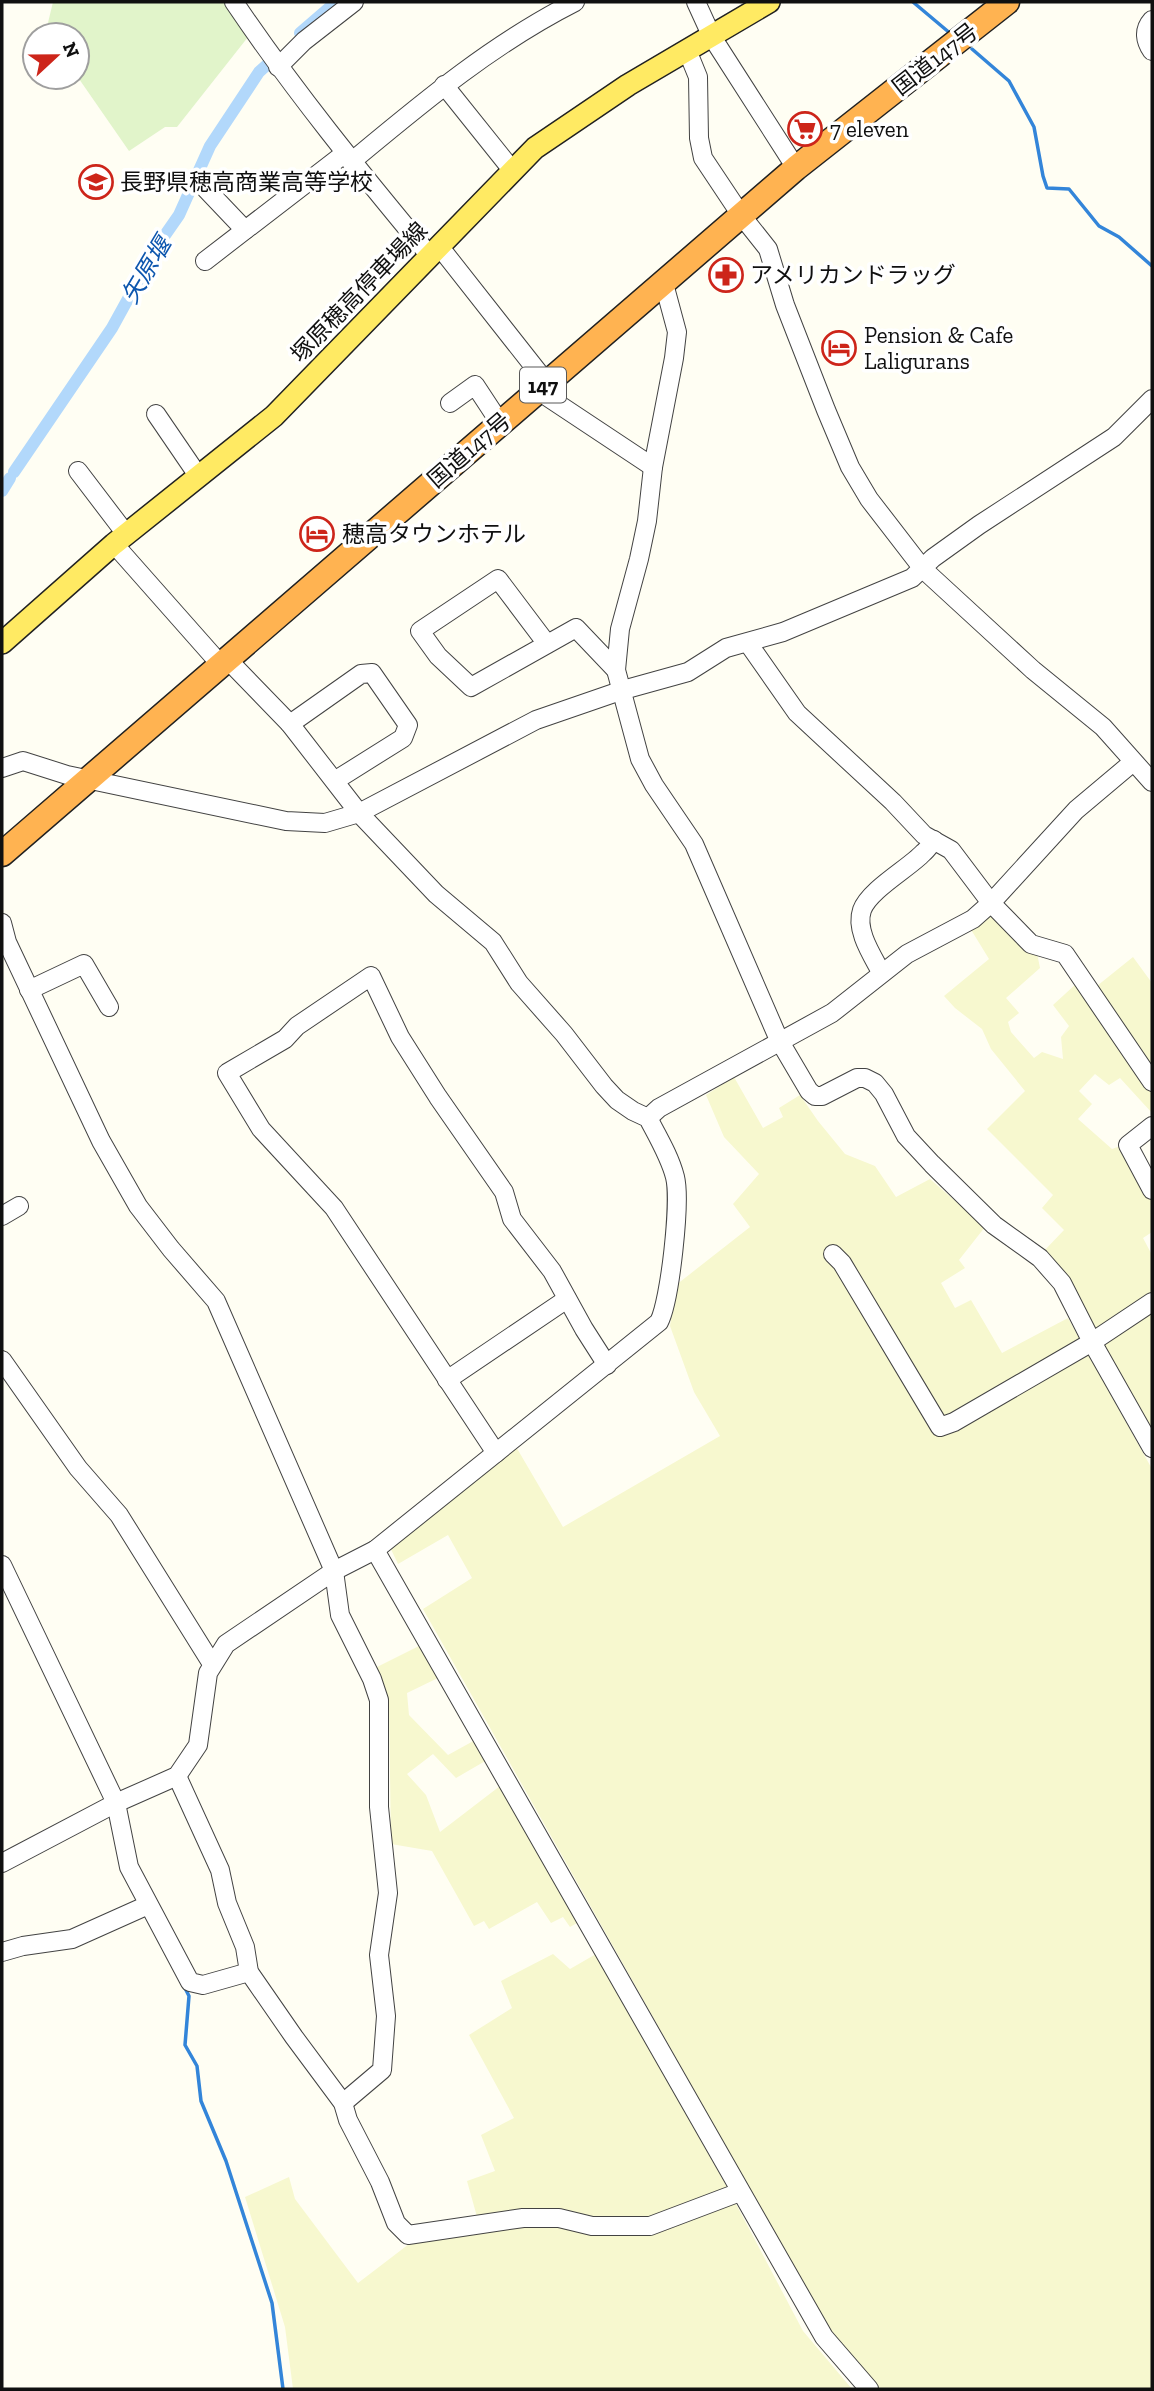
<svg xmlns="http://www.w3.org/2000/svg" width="1154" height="2391" viewBox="0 0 1154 2391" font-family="'Zilla Slab','Noto Sans JP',serif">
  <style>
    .farmland { fill: #f7f8cf }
    .pitch { fill: #e1f4ca }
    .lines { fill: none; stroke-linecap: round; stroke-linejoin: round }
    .stream { stroke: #3385d9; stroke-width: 3.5 }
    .canal { stroke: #b2d8fb; stroke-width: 12 }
    .minor-casing { stroke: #434343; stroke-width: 20 }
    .major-casing { stroke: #212121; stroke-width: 24 }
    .highway-casing { stroke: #212121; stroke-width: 27 }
    .minor { stroke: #fff; stroke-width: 18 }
    .major { stroke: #ffea63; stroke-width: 21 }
    .highway { stroke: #ffb351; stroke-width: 24 }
    .labels { text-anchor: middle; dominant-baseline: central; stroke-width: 7; stroke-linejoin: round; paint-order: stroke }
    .shield { fill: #fff; stroke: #585858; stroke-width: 2 }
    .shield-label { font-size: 21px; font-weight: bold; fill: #101010 }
    .street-label { font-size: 23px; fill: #101010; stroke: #fff }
    .poi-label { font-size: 23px; fill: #101010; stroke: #fff; text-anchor: start }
    .water-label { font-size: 24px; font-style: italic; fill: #0d56ae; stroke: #fff }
  </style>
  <rect width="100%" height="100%" fill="#fffef3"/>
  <!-- farmland -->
  <g class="farmland">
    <path d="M991 910 1037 953 1040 968 1006 998 1019 1013 1008 1022 1011 1032 1034 1058 1042 1052 1063 1059 1061 1037 1069 1026 1053 1005 1077 983 1087 994 1133 957 1152 983V1113L1120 1078 1109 1085 1095 1074 1079 1091 1092 1104 1078 1119 1112 1149 1123 1145 1152 1201V1232L1143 1238 1152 1255V1433L1042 1253 1064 1230 1042 1208 1053 1195 987 1129 1025 1091 991 1049 982 1029 955 1008 944 996 989 959 970 928Z"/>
    <path d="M734 1077 763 1128 783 1117 779 1108 800 1095 818 1121 845 1154 875 1166 896 1197 930 1179 985 1227 959 1260 965 1268 941 1283 955 1308 971 1300 1002 1353 1068 1318 1152 1469V2389H879L830 2331 423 1609 472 1578 448 1535 398 1564 388 1543 515 1445 563 1527 720 1436 694 1392 670 1326 676 1285 750 1227 733 1204 759 1174 724 1137 706 1095Z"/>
    <path d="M423 1644 440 1677 407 1693 409 1715 448 1755 477 1739 487 1760 456 1778 433 1754 407 1774 426 1795 440 1832 500 1786 577 1923 570 1927 563 1917 551 1923 537 1902 489 1929 484 1921 474 1926 432 1851 391 1844 389 1706 375 1668Z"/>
    <path d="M553 1954 570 1969 596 1954 727 2187 803 2331 852 2389H293L285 2327 245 2197 289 2177 295 2199 358 2283 409 2244 481 2231 467 2181 495 2171 481 2135 514 2118 469 2035 512 2008 501 1981Z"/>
  </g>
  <!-- pitch -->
  <path class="pitch" d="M53 2H224L248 37 177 127H165L129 151 77 76V35H49L46 31Z"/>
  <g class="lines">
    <!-- stream -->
    <g class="stream">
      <path d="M913 2 951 34"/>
      <path d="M972 49 1009 81 1034 127 1043 176 1047 188 1069 189 1099 226 1119 237 1152 266"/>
      <path d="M184 1986 189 1996 185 2045 197 2066 201 2101 226 2161 272 2303 283 2389"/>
    </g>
    <!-- canal -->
    <g class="canal">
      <path d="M300 33 336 2"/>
      <path d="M14 472 112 328 156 248 179 215 210 146 259 72 269 63"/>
      <path d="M2 491 10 478"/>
    </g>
    <!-- minor casing -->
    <g class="minor-casing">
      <g id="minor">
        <path d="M234 2C294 91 361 173 430 256"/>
        <path d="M696 2 712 37 796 168"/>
        <path d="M1152 20C1143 30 1145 41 1152 51"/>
        <path d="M687 50 698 77 699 138 703 158 741 215 768 249 785 305 826 410 850 467 869 499 923 569 1033 670 1103 727 1152 782"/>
        <path d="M278 67 304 41 354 2"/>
        <path d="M444 85 512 170"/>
        <path d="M351 162C422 103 492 44 575 2"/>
        <path d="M206 189 245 230"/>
        <path d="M439 246 546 382"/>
        <path d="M205 261 344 154"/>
        <path d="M663 280 677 332 674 358 653 467 647 521 639 559 620 629 616 670 640 759 654 785 694 844 779 1040 809 1091 815 1096H822L857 1078H865L875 1083 884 1094 906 1136 932 1164 994 1225 1040 1258 1062 1283 1092 1342 1152 1448"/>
        <path d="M537 390 653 467"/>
        <path d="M450 403 475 385 500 423"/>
        <path d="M156 414 199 477"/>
        <path d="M78 471 126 534"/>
        <path d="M114 544 221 665"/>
        <path d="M748 643 797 713 893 802 924 835 951 850 991 903 1031 944 1065 954 1152 1082"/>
        <path d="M547 644 498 579 420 631 438 656 471 687 576 628 616 670"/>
        <path d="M290 724 361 674 372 673 408 725 403 738 336 780"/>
        <path d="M2 768 23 761 67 775 286 821 325 823 359 813 536 720 623 690 688 672 726 648 783 632 912 578 933 558 979 525 1114 437 1152 399"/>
        <path d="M2 923 7 942 101 1141 138 1206 171 1249 216 1301 334 1571 340 1615 372 1679 379 1700V1807L388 1893 379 1955 386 2016 382 2070 343 2103"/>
        <path d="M881 972C872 955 855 930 862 910 869 890 909 868 923 853 927 850 930 845 934 840"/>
        <path d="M29 990 84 964 109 1007"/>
        <path d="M648 1118 659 1108 832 1013 907 954 973 919 991 903 1076 810 1133 762"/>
        <path d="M1152 1126 1128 1145 1152 1190"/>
        <path d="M2 1216 19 1206"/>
        <path d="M833 1254 842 1263 940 1427 954 1422 1092 1342 1152 1302"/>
        <path d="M2 1360 78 1468 119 1515 212 1664"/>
        <path d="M447 1380 567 1299"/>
        <path d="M496 1453 334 1208 261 1129 227 1073 285 1039 297 1026 371 976 400 1037 438 1097 504 1192 512 1219 552 1271 584 1329 607 1365"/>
        <path d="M375 1550 824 2337 869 2389"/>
        <path d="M2 1565 116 1803 129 1867 190 1982 203 1985 249 1972"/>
        <path d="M177 1776 220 1870 227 1903 245 1947 249 1972 294 2037 343 2103 348 2120 380 2182 396 2223 408 2235 523 2218H559L592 2226H650L740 2192"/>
        <path d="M2 1863 116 1803 177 1776 198 1745 208 1673 226 1644 334 1571 375 1550 659 1322C670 1301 681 1201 675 1177 670 1157 658 1137 648 1118L633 1111 617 1100 604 1086 564 1034 519 983 493 942 436 894 359 813 290 724 228 660"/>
        <path d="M2 1952 23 1946 72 1939 148 1905"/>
      </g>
    </g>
    <!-- major casing -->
    <g class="major-casing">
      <path id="major" d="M2 643 114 544 274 416 535 148 628 85 769 2"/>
    </g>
    <!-- highway casing -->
    <g class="highway-casing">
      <path id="highway" d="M2 854 796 168 1007 2"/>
    </g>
    <!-- minor -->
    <use href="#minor" class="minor"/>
    <!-- major -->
    <use href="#major" class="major"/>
    <!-- highway -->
    <use href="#highway" class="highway"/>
  </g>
  <!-- icons -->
  <defs>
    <g id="supermarket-ring" transform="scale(1.75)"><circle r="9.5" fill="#fff" stroke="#cd251a" stroke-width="1.5"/><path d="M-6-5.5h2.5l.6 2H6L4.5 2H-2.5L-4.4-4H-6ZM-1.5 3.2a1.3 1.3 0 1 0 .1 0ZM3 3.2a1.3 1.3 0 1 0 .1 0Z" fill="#cd251a"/></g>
    <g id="school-ring" transform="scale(1.75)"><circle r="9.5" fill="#fff" stroke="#cd251a" stroke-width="1.5"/><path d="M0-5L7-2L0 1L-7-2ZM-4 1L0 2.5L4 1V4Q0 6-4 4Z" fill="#cd251a"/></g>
    <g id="pharmacy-ring" transform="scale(1.75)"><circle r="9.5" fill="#fff" stroke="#cd251a" stroke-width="1.5"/><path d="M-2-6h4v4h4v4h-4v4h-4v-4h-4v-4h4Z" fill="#cd251a"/></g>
    <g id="hotel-ring" transform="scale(1.75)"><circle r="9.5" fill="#fff" stroke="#cd251a" stroke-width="1.5"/><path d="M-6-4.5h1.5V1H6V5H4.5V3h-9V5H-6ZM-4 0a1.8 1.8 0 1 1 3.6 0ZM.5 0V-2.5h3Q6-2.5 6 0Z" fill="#cd251a"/></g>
  </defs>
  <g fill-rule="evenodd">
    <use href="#supermarket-ring" x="805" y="129"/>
    <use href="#school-ring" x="96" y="182"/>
    <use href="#pharmacy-ring" x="726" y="275"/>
    <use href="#hotel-ring" x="839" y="348"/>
    <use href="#hotel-ring" x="317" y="534"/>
  </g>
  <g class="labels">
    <!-- shield labels -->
    <rect class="shield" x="520" y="367.5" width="46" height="35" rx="5"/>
    <g class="shield-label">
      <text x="543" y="385">147</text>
    </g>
    <!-- street labels -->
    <g class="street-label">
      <text transform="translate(935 59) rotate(-38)">国道147号</text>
      <text transform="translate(359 292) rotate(-46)">塚原穂高停車場線</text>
      <text transform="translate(469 450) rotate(-41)">国道147号</text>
    </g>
    <!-- poi labels -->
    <g class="poi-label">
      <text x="830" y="129">7 eleven</text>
      <text x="120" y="182">長野県穂高商業高等学校</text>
      <text x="750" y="275">アメリカンドラッグ</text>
      <text x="864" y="335">Pension &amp; Cafe<tspan x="864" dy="26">Laligurans</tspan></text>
      <text x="342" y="534">穂高タウンホテル</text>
    </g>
    <!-- water labels -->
    <g class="water-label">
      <text transform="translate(146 270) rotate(-59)">矢原堰</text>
    </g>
  </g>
  <!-- border -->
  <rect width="1154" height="2391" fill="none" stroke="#101010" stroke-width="7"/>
  <!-- north arrow -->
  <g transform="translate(56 56) rotate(68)"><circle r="33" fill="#ffffff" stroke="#9f9f9f" stroke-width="2"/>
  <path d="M0-5L12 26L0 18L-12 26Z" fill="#cd251a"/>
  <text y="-10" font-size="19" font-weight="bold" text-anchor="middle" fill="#101010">N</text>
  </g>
</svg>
